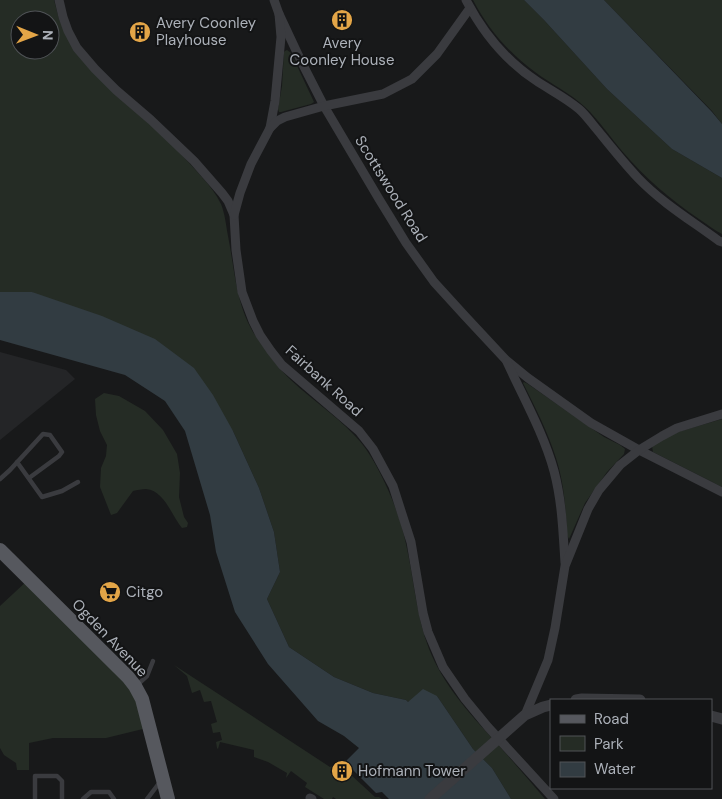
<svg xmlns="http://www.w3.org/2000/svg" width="722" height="799" viewBox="0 0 722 799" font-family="'DM Sans',sans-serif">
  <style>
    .built { fill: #242527 }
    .green { fill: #252c25; fill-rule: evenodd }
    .water { fill: #323c42 }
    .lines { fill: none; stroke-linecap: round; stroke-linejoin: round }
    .service { stroke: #3a3b3f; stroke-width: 4.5 }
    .minor { stroke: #3a3b3f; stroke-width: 9 }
    .tertiary { stroke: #3a3b3f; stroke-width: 11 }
    .primary { stroke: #56585e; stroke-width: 14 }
    .labels { text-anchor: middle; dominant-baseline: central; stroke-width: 4; stroke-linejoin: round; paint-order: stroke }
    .poi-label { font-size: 15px; fill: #acb1b9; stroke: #131415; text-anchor: start }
    .street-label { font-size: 15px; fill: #acb1b9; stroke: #131415 }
  </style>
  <rect width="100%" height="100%" fill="#18191a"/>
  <!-- built -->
  <path class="built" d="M0 352 66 370 75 379 0 440Z"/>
  <!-- green -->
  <g class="green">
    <path d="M0 0H54L59 19 67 36C105 75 144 113 180 153 194 169 212 185 221 204 225 214 226 225 228 236 235 271 236 308 257 338 265 349 273 361 282 371 304 395 333 412 355 436 366 447 374 461 381 475 392 497 401 520 406 544 414 579 416 615 429 649 443 684 468 712 493 739 511 759 528 779 545 799H511L492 768 473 749 437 696 408 702 406 700 373 693 334 677 289 647 267 599 280 572 274 532 259 488 233 431 32 292H0ZM20 20H50V50H20Z"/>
    <path d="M473 0H524L544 20 607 89 672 149 722 178V234C714 230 707 224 699 219 671 200 644 177 622 151 610 137 599 120 585 107 570 93 551 84 535 72 509 53 488 29 473 0Z"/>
    <path d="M604 0H722V124L712 111Z"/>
    <path d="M287 50 291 53 314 102 311 104 281 112H279L278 109 282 86 284 52 285 51Z"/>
    <path d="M524 382 528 384 604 437 620 445 625 449 624 454 607 472 585 503 569 539 567 535C566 510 564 483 556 458 548 432 535 407 523 383Z"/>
    <path d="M104 393 119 396 145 411 163 430 177 454 180 473 179 497 184 517 188 523 187 527 182 528C171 515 165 491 146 489 142 489 137 490 133 491L117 513 111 515 100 487 101 468 106 456 107 445 100 431 96 415 95 399Z"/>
    <path d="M722 419V487L653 452 652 446 655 443 678 432Z"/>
    <path d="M28 580 128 679 147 728 106 738H53L29 743V770H17L16 763 4 755 0 748V606Z"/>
    <path d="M174 665 330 767 332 766 334 768 330 772 342 783 350 774 375 797H379L382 799H336L333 797 332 799H324L305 787 307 783 291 771 286 778 287 773 268 762 254 757V750L220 742 218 749 217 748 216 742 222 740 220 732 213 733 211 724 217 722 211 701 204 702 200 690 192 693 187 676Z"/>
  </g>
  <!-- water -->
  <g class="water">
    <path d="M524 0H604L712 112 722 124V178L672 149 607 89 544 20Z"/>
    <path d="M0 292H32L102 316 155 339 194 368 213 395 233 431 259 488 274 532 280 572 267 599 289 647 334 677 373 693 406 700 408 702 423 689 437 696 473 749 492 768 511 799H389L382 792 376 793 345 762 359 748 344 736 318 721 268 664 235 612 216 552 210 515 185 431 165 401 125 375 0 340Z"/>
  </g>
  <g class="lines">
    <!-- service -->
    <g class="service">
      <path d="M17 462 42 497 62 491 78 482"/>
      <path d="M0 479 10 470 43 434 50 435 62 452 59 456 29 478"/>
      <path d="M137 685 147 676 153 661"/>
      <path d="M35 799V776H57L62 781V799"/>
      <path d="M83 799 91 792H109L114 799"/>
      <path d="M147 799 160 782"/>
    </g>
    <!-- minor -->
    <g class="minor">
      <path d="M59 0 63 17 68 31 77 48 95 69 116 90 151 120 194 161 222 193 228 201 234 215 236 250 242 292 253 321 260 335 271 351 282 365 359 431 373 449 393 486 411 542 423 613 428 632 443 667 465 699 488 727 554 799"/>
      <path d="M466 0C483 33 507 62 538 82 552 91 566 98 579 109 586 115 592 124 599 132 612 148 624 163 638 178 662 203 692 221 719 241L722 242"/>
      <path d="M279 14 301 61 324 106 379 199 406 243 434 282 465 316 506 360 528 378 591 423 639 450 722 492"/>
      <path d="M270 128 275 101 281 37 279 14 274 0"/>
      <path d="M234 215 240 193 251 164 270 128 277 121 285 117 324 106 383 94 412 79 437 54 470 8"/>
      <path d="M507 362C523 397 544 434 554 471 562 501 563 532 565 563"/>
      <path d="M525 715 548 660 555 628 565 566 588 509 599 490 620 465 639 450 662 436 677 428 722 414"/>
      <path d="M310 798 312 799"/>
    </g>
    <!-- tertiary -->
    <g class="tertiary">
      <path d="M576 700 582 699 640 700"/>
      <path d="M711 716 722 719"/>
      <path d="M430 799 525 715 543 707 551 705"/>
    </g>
    <!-- primary -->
    <path class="primary" d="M0 550 128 677 135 686 142 699 168 799"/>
  </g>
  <!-- icons -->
  <defs>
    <g id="building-disc" transform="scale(1.125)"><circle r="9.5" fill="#e3a547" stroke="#131415"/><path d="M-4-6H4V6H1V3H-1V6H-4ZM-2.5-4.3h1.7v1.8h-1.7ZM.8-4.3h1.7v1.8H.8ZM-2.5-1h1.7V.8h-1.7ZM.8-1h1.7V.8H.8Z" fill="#111"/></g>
    <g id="supermarket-disc" transform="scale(1.125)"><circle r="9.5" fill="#e3a547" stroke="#131415"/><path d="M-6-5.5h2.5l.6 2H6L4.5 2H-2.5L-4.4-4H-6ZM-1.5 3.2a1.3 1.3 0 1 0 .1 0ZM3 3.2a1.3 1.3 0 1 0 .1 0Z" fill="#111"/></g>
  </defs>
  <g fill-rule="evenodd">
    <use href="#building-disc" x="342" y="20"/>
    <use href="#building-disc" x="140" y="32"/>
    <use href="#supermarket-disc" x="110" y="592"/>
    <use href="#building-disc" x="342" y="771"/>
  </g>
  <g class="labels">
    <!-- poi labels -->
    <g class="poi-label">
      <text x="156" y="23">Avery Coonley<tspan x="156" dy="17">Playhouse</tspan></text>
      <text x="342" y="43" text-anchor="middle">Avery<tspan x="342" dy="17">Coonley House</tspan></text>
      <text x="126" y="592">Citgo</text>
      <text x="358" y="771">Hofmann Tower</text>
    </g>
    <!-- street labels -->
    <g class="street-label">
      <text transform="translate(391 189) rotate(58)">Scottswood Road</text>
      <text transform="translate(324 381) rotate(42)">Fairbank Road</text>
      <text transform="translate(110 638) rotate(46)">Ogden Avenue</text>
    </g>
  </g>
  <!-- legend -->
  <rect x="550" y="699" width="162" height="90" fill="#131415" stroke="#505357"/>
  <rect x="560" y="715" width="25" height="8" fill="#56585e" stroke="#505357"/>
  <text x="594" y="724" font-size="15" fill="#acb1b9">Road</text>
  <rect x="560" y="736" width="25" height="15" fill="#252c25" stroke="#505357"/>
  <text x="594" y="749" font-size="15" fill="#acb1b9">Park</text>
  <rect x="560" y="762" width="25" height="15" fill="#323c42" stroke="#505357"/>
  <text x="594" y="774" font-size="15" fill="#acb1b9">Water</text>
  <!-- north arrow -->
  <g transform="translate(35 35) rotate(91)"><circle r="24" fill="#131415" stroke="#505357"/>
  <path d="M0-4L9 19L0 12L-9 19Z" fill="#e3a547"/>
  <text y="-8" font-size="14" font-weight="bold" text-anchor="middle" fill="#acb1b9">N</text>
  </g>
</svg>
